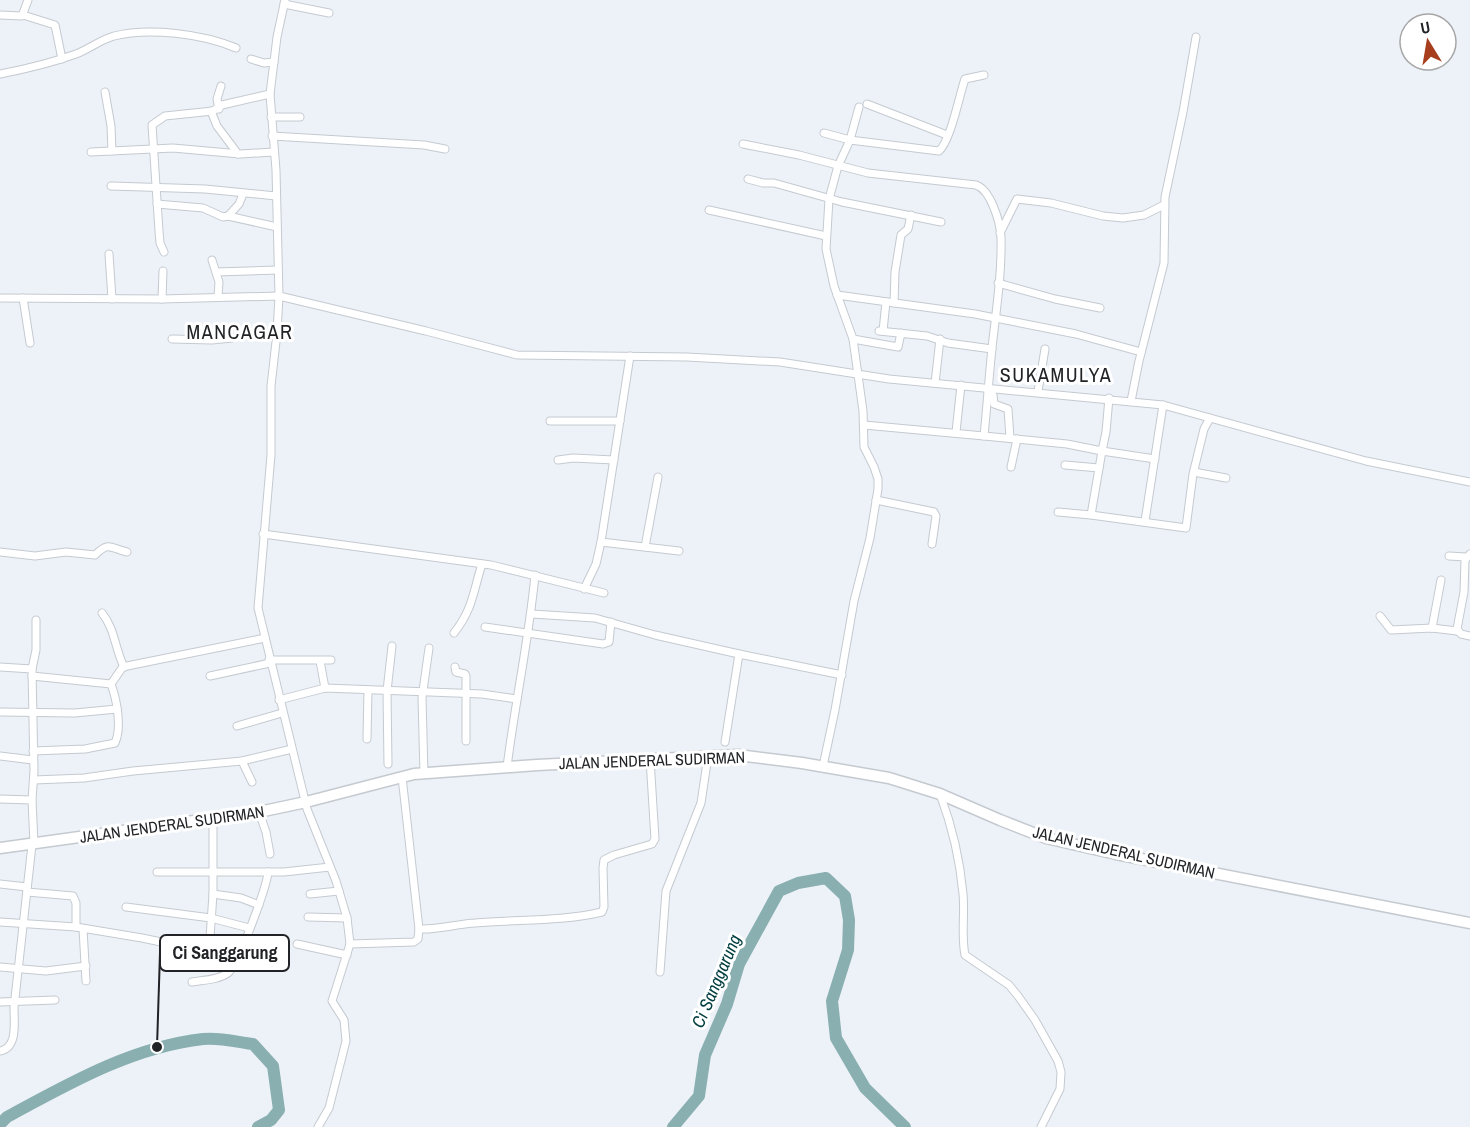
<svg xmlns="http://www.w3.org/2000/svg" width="1470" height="1127" viewBox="0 0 1470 1127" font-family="'Archivo Narrow',sans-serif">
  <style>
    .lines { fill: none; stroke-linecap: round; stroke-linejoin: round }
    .river { stroke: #89afb0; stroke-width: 12 }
    .minor-casing { stroke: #c5cad0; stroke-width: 9 }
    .secondary-casing { stroke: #c5cad0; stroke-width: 13 }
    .minor { stroke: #fff; stroke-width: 7 }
    .secondary { stroke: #fff; stroke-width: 10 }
    .labels { text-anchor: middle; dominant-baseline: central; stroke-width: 6; stroke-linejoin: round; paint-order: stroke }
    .street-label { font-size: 16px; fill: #222326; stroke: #fff }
    .water-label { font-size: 18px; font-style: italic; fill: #003d3f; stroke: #fff }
    .quarter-label { font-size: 20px; letter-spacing: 1.5px; fill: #222326; stroke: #fff }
    .leader { fill: none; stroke: #222326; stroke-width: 2 }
    .callout-dot { fill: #222326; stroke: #fff; stroke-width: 2 }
    .callout { fill: #fff; stroke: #222326; stroke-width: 2 }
    .callout-label { font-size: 18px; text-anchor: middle; font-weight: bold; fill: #222326 }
  </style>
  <rect width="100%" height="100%" fill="#edf2f8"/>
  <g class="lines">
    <!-- river -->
    <g class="river">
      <path d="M0 1124 7 1117C68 1084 132 1047 203 1039 219 1037 237 1042 253 1044L273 1066 279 1110 271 1120 258 1127"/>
      <path d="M673 1127 699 1096 705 1055 727 1004 739 964 779 891 798 883 826 878 845 896 849 920 848 950 832 1001 836 1038 865 1088 905 1127"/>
    </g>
    <!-- minor casing -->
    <g class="minor-casing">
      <g id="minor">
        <path d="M285 0 277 37 270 94 276 170 279 296 277 333 271 386V455L258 608 307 809 336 881 347 918 350 944 332 1001 344 1020 346 1041 329 1108 318 1127"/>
        <path d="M284 4 329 13"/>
        <path d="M0 15 22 16 28 0"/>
        <path d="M23 15 55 25 62 59"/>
        <path d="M251 59 264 63 274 62"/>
        <path d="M0 74C26 69 51 63 76 54 89 49 100 40 114 36 149 27 203 34 236 48"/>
        <path d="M105 92 111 126 112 151"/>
        <path d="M867 104 947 135"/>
        <path d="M219 109 217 99 221 86"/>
        <path d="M211 111 217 126 238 154"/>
        <path d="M271 117H300"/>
        <path d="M824 133 850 140 859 107"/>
        <path d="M272 136 424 145 445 149"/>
        <path d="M743 144 799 155 868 173 976 185C991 190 1000 222 1001 237 1002 274 996 311 992 348 989 377 987 406 984 436L864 425"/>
        <path d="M91 152 173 148 240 154 274 152"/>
        <path d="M748 179 763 183H774L842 202 941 222"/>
        <path d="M111 186 205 189 276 196"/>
        <path d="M157 204 203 208 223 217 228 216 277 227"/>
        <path d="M709 210 826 236"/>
        <path d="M228 216 239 204 243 194"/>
        <path d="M1000 233 1017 199 1051 203 1103 216 1123 218 1144 215 1164 205"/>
        <path d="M164 252 160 243 159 231 152 125 165 116 213 111 222 105 270 94"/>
        <path d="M109 254 112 299"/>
        <path d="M212 260 219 282 218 297"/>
        <path d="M216 272 278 270"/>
        <path d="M998 283 1055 299 1100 308"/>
        <path d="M837 295 975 314 1076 334 1141 352"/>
        <path d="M0 298 162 299 279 296 426 331 517 355 687 357 780 362 889 379 1163 405 1366 461 1470 482"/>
        <path d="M23 298 30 343"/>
        <path d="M162 299 163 271"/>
        <path d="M894 303 895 272 901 235 908 229 911 215"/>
        <path d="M879 331 927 336 948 343 992 349"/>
        <path d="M883 331 886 302"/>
        <path d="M172 339 212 340 232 338 252 332 277 333"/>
        <path d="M853 339 898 347 901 333"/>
        <path d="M935 383 940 339"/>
        <path d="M988 391 993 395 994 404 1008 409 1010 438"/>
        <path d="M1038 391 1045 349"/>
        <path d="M1131 401 1139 361 1164 263 1165 197 1183 112 1196 37"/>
        <path d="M550 421H620"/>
        <path d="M956 432 961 385"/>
        <path d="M984 436 1067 444 1102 451 1106 432 1109 398"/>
        <path d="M1155 459 1102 451 1091 515 1186 528 1193 474 1204 429 1210 418"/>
        <path d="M558 460 573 458 614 460"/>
        <path d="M1065 465 1099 468"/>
        <path d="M1011 467 1017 439"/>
        <path d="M1194 472 1226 478"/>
        <path d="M876 500 934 512 936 516 932 544"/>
        <path d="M1058 512 1091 515"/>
        <path d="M1145 521 1163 405"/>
        <path d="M263 534 491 565 604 593"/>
        <path d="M601 542 679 551"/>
        <path d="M645 547 658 477"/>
        <path d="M0 552 35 556 66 552 95 555C109 541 110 548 127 552"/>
        <path d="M1470 554 1465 560 1464 592 1457 629 1461 634 1470 636"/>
        <path d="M1449 556 1466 557"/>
        <path d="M584 589 596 564 601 542 630 356"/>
        <path d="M102 613C115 629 115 649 124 667"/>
        <path d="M532 614 595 618 655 635 739 654"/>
        <path d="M1380 616 1391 630 1432 628 1457 631"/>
        <path d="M485 627 603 644 609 642 611 622"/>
        <path d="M1432 628 1441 580"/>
        <path d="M454 633C473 609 473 592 482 564"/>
        <path d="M269 660H331"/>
        <path d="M320 661 325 688"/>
        <path d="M0 667 32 669"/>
        <path d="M455 667 456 672 465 674 466 676V741"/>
        <path d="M32 676 111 684 122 668 127 666 265 638"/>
        <path d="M210 676 270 663"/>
        <path d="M279 700 325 688 482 694 517 699"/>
        <path d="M0 712 75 713 117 709"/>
        <path d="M237 726 282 713"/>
        <path d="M367 739 368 690"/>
        <path d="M725 742 739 654 842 675"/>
        <path d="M33 751 85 749 115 743C122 728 117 700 111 684"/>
        <path d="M0 756 33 760"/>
        <path d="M242 761 252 782"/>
        <path d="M388 764 387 691 392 646"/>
        <path d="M823 766 835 710 854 601 870 538 878 489V479L874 467 864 447 863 411 853 339 834 286 826 249 829 199 838 166 850 140 939 151C951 140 959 96 965 79L984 75"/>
        <path d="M507 767C515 703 529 639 535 575"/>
        <path d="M424 774 422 698 429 648"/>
        <path d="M34 780 84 778 133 771 242 761 292 749"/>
        <path d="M940 794C952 826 960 860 963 894 965 914 961 936 965 955L1009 985 1018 996 1035 1020 1058 1061 1061 1072 1060 1089 1041 1127"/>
        <path d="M0 799 32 800"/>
        <path d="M259 812 266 832 270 854"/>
        <path d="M34 844 32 800 34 771 32 669 36 650V620"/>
        <path d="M157 872H284L330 867"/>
        <path d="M0 884 27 887"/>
        <path d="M27 892 73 896 76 903V927"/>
        <path d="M213 894 241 898 259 905"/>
        <path d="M310 894 339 891"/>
        <path d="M126 907 211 918 249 928"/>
        <path d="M308 917 347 918"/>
        <path d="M0 922 76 927 142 938 209 952 213 894V820"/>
        <path d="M83 929 86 981"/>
        <path d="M419 929C438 930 456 924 475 923 517 919 560 922 602 912L604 907 603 868 604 860 614 855 652 844 655 839 650 759"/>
        <path d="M297 944 347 955"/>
        <path d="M350 944 414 942 418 939 419 929 402 777"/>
        <path d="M209 952 224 955 237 961"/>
        <path d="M0 967 46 971 86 966"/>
        <path d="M660 972 666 891 701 803 708 756"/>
        <path d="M192 982C204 980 218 980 228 973 238 966 267 886 268 872"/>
        <path d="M0 1002 55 1000"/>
        <path d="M0 1051C18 1048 14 1022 14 1007L32 845"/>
      </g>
    </g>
    <!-- secondary casing -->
    <g class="secondary-casing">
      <path id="secondary" d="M0 848 259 812 306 802 414 774 537 765 738 755 802 763 889 778 940 794 1000 820 1046 838 1116 854 1470 923"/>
    </g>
    <!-- minor -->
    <use href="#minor" class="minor"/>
    <!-- secondary -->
    <use href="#secondary" class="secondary"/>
  </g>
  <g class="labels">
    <!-- street labels -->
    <g class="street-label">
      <text transform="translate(652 760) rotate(-2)">JALAN JENDERAL SUDIRMAN</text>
      <text transform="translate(172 824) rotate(-8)">JALAN JENDERAL SUDIRMAN</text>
      <text transform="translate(1124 852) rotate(13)">JALAN JENDERAL SUDIRMAN</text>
    </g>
    <!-- water labels -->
    <g class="water-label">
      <text transform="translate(716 981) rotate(-67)">Ci Sanggarung</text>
    </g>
    <!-- quarter labels -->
    <g class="quarter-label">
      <text x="240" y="331">MANCAGAR</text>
      <text x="1056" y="374">SUKAMULYA</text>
    </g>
  </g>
  <!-- callouts -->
  <path class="leader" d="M157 1047L160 953"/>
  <circle class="callout-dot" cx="157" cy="1047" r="6"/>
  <rect class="callout" x="160" y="935" width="129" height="36" rx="6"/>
  <g class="callout-label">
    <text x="225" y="959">Ci Sanggarung</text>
  </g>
  <!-- north arrow -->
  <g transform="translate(1428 42) rotate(349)"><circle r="28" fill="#ffffff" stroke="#a7a7a8" stroke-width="1.5"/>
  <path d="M0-4.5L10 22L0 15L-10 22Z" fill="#a73f1e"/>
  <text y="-9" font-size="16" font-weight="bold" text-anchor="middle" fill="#222326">U</text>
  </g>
</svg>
